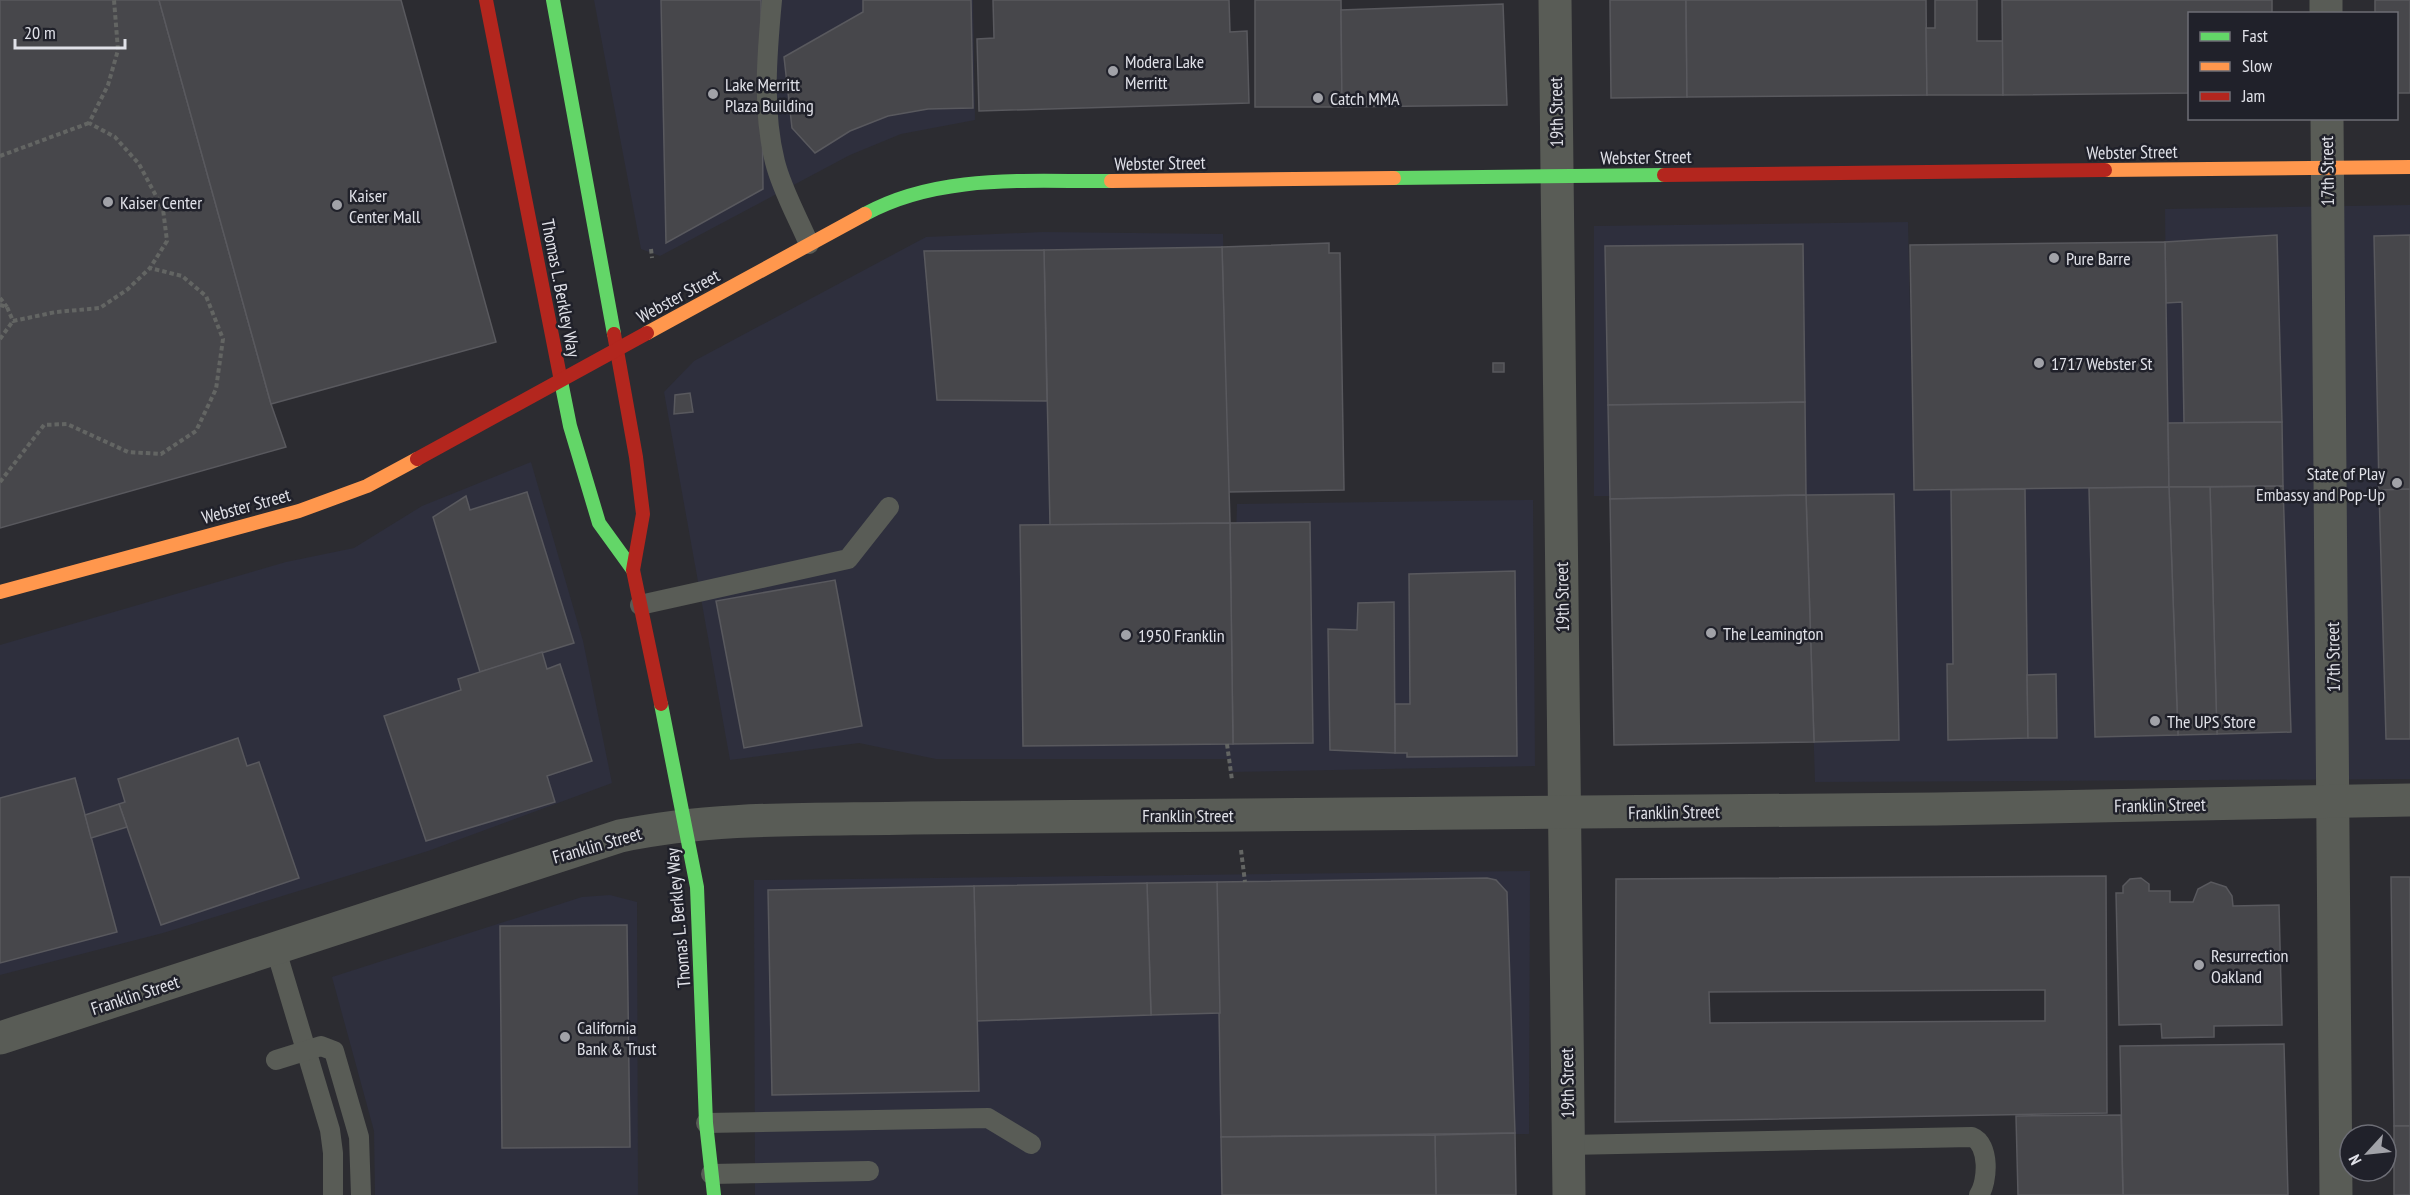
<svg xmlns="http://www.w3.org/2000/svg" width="2410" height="1195" viewBox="0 0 2410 1195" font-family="'PT Sans Narrow',sans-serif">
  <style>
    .built { fill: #2e2f3d }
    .building { fill: #47474b; stroke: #59595e; stroke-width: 1.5; fill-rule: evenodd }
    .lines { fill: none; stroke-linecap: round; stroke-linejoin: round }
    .path { stroke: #636563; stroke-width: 4; stroke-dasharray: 4.5 3; stroke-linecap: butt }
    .lane { stroke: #595c56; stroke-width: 20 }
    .street { stroke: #595c56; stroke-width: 33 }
    .fast { stroke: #63d668; stroke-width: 14 }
    .slow { stroke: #ff974d; stroke-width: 14 }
    .jam { stroke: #b3261e; stroke-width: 14 }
    .poi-dot { fill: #a1a2a8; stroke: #20212a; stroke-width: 2 }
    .labels { text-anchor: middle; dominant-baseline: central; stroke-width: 5; stroke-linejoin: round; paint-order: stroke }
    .poi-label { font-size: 18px; fill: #e0e1e8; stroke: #20212a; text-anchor: start }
    .street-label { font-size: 18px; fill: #e0e1e8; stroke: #20212a }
  </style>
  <rect width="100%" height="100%" fill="#2c2c31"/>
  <!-- built -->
  <g class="built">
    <path d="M594 0H973L975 120 901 134 850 155 660 256 641 249Z"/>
    <path d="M2410 205V779L1815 782 1806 496H1594V226L1908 222 1914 490 2168 487 2165 209Z"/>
    <path d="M1043 232 1223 234 1232 660 1237 504 1533 500 1535 766 1229 772V759H936L859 743 730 760 664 392 694 361 926 237Z"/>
    <path d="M531 462 583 641 612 783 428 851 163 933 0 975V645L286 562 354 548 422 506Z"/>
    <path d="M1530 871 1529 1134 1221 1137 1222 1195H755L754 880Z"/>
    <path d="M610 895 637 902 638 1195H375L374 1131 332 977 582 897Z"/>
  </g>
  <!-- building -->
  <g class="building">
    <path d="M0 0H159L271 404 286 447 0 528Z"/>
    <path d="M159 0H401L496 342 271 404Z"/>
    <path d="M661 0H761L763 189 666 243Z"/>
    <path d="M863 0H971L973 108 928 109 888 116 850 131 815 153 792 128 784 57 863 12Z"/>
    <path d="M993 0H1229L1230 32 1247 31 1249 103 979 111 977 39 994 38Z"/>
    <path d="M1255 0H1341L1342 107H1255Z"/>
    <path d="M1610 0H1686L1687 97 1611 98Z"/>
    <path d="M1686 0H1926L1927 95 1687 97Z"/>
    <path d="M1935 0H1977V41H2003V95H1927L1926 28H1935Z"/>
    <path d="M2002 0H2272V14H2190V93L2003 95Z"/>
    <path d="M2375 0H2410V93H2396V14H2375Z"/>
    <path d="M1503 4 1507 105 1342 107 1341 10Z"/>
    <path d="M2277 235 2282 422 2184 423 2182 302 2166 303 2165 242Z"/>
    <path d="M2410 235V489L2379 490 2374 236Z"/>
    <path d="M2165 242 2169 487 1914 490 1910 245Z"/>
    <path d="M1329 243V253H1340L1344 490 1228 492 1222 247Z"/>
    <path d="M1803 244 1805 402 1608 405 1605 246Z"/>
    <path d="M1222 247 1230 523 1050 525 1044 250Z"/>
    <path d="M1044 250 1047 401 937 400 924 251Z"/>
    <rect x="1493" y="363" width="11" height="9"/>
    <path d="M690 393 693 412 674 414 675 395Z"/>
    <path d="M1805 402 1806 495 1610 499 1608 405Z"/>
    <path d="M2282 422 2283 486 2169 487 2168 423Z"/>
    <path d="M2283 486 2291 732 2217 734 2210 487Z"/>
    <path d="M2169 487H2210L2217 734 2178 735Z"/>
    <path d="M2169 487 2178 735 2095 737 2089 488Z"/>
    <path d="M2025 489 2028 738 1948 740 1947 664H1953L1951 490Z"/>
    <path d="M2410 489V739H2386L2379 490Z"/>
    <path d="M527 492 574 643 480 672 433 517 466 496 470 510Z"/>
    <path d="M1894 494 1899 740 1814 742 1806 495Z"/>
    <path d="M1806 495 1814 742 1614 745 1610 499Z"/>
    <path d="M1310 522 1313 743 1233 744 1230 523Z"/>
    <path d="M1230 523 1233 744 1023 746 1020 525Z"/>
    <path d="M1515 571 1517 756 1407 757V753H1395V704H1410L1409 574Z"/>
    <path d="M835 580 862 726 744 748 716 601Z"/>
    <path d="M1394 602 1395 753 1330 750 1328 629 1357 630 1358 603Z"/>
    <path d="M542 652 547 669 560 664 592 761 547 776 555 802 426 841 384 716 461 690 458 679Z"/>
    <path d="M2056 674 2057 738H2028L2027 675Z"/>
    <path d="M238 738 247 766 259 762 299 878 161 925 119 804 125 802 118 779Z"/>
    <path d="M75 778 117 932 0 963V798Z"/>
    <path d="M119 804 127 827 91 838 85 815Z"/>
    <path d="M2106 876 2107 1113 1615 1122 1616 879ZM2045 990V1021L1710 1023 1709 992Z"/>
    <path d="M2391 877H2410V1126H2394Z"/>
    <path d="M1487 878 1496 880 1507 892 1515 1133 1221 1137 1217 882Z"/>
    <path d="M2141 878 2149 884V891H2170V902H2193L2198 889 2211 882 2226 887 2232 896 2233 906 2279 905 2282 1025 2214 1026V1037L2162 1038 2161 1024 2119 1025 2116 893H2123V886L2130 879Z"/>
    <path d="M1217 882 1220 1013 1151 1015 1147 883Z"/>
    <path d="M1147 883 1151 1015 977 1021 974 886Z"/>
    <path d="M974 886 979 1091 772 1095 768 890Z"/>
    <path d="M627 925 630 1147 502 1148 500 926Z"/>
    <path d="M2284 1044 2288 1195H2123L2120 1046Z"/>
    <path d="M2121 1115 2123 1195H2018L2016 1116Z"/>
    <rect x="2394" y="1126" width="16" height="69"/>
    <path d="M1515 1133 1516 1195H1436L1435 1135Z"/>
    <path d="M1435 1135 1436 1195H1222L1221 1137Z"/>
  </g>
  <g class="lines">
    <!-- path -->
    <g class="path">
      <path d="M0 156 89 123"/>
      <path d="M651 249 652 258"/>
      <path d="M0 298 7 307"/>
      <path d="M0 305 7 307 13 321 56 312 100 308 128 289 150 268 167 241 163 209 139 164 115 137 89 123 108 85 118 50 114 0"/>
      <path d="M0 339 13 321"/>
      <path d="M0 482 44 425 67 424 128 452 161 454 196 431 216 389 223 339 206 296 182 276 150 268"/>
      <path d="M1227 744 1232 780"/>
      <path d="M1241 850 1245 882"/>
    </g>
    <!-- lane -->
    <g class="lane">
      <path d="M772 0C767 53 762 110 775 162 782 190 798 218 809 244"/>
      <path d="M640 605 848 559 889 507"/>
      <path d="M276 950 330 1130 333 1153V1195"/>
      <path d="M276 1060 321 1046 334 1051 359 1137 361 1195"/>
      <path d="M706 1123 988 1118 1031 1144"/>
      <path d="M1568 1145 1972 1137C1990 1144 1988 1182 1979 1195"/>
      <path d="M711 1174 869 1171"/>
    </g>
    <!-- street -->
    <g class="street">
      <path d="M1555 0 1569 1195"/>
      <path d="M2326 0V14"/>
      <path d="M2327 118 2336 1195"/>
      <path d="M0 1038 620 836C716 816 815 820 912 818L1936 809 2410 800"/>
    </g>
    <!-- fast -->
    <g class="fast">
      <path d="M553 0 614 334"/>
      <path d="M1394 178 1664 175"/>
      <path d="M865 214C940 173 1029 182 1111 181"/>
      <path d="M560 376 570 426 599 523 633 570"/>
      <path d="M661 704 697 887 706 1123 714 1195"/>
    </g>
    <!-- slow -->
    <g class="slow">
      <path d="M2105 170 2410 167"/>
      <path d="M1111 181 1394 178"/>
      <path d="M647 333 865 214"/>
      <path d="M0 592 299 511 367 486 417 459"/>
    </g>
    <!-- jam -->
    <g class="jam">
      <path d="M486 0 560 376"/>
      <path d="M1664 175 2105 170"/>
      <path d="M614 334 636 457 643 514 633 570 661 704"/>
      <path d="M417 459 647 333"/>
    </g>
  </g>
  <!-- markers -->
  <g class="poi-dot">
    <circle cx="1113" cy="71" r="6"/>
    <circle cx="713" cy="94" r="6"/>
    <circle cx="1318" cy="98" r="6"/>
    <circle cx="108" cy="202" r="6"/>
    <circle cx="337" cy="205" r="6"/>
    <circle cx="2054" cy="258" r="6"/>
    <circle cx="2039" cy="363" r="6"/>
    <circle cx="2397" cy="483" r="6"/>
    <circle cx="1711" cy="633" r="6"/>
    <circle cx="1126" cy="635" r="6"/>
    <circle cx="2155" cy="721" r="6"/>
    <circle cx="2199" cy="965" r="6"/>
    <circle cx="565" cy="1037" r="6"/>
  </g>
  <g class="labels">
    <!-- poi labels -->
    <g class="poi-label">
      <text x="1125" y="61">Modera Lake<tspan x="1125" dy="21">Merritt</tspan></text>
      <text x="725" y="84">Lake Merritt<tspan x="725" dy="21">Plaza Building</tspan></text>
      <text x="1330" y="98">Catch MMA</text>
      <text x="349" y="195">Kaiser<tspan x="349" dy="21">Center Mall</tspan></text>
      <text x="120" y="202">Kaiser Center</text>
      <text x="2066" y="258">Pure Barre</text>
      <text x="2051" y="363">1717 Webster St</text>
      <text x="2385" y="473" text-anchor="end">State of Play<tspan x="2385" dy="21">Embassy and Pop-Up</tspan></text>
      <text x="1723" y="633">The Leamington</text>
      <text x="1138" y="635">1950 Franklin</text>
      <text x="2167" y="721">The UPS Store</text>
      <text x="2211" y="955">Resurrection<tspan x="2211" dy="21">Oakland</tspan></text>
      <text x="577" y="1027">California<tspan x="577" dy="21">Bank &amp; Trust</tspan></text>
    </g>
    <!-- street labels -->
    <g class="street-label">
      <text transform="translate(1556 112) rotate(-91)">19th Street</text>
      <text transform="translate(2132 152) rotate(-1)">Webster Street</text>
      <text transform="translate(1646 157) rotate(-1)">Webster Street</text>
      <text transform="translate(1160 163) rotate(-1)">Webster Street</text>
      <text transform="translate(2327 171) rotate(-91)">17th Street</text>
      <text transform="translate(561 288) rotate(79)">Thomas L. Berkley Way</text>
      <text transform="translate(678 296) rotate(-29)">Webster Street</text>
      <text transform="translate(246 506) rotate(-15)">Webster Street</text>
      <text transform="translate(1562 597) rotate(-91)">19th Street</text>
      <text transform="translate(2333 657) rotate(-91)">17th Street</text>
      <text transform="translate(2160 805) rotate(-1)">Franklin Street</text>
      <text transform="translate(1674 812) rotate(-1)">Franklin Street</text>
      <text x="1188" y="815">Franklin Street</text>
      <text transform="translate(597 845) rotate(-16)">Franklin Street</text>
      <text transform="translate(678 918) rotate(-95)">Thomas L. Berkley Way</text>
      <text transform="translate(135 995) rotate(-18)">Franklin Street</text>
      <text transform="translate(1567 1083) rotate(-91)">19th Street</text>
    </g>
  </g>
  <!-- legend -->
  <rect x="2188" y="12" width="210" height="108" fill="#20212a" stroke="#6d6e76" stroke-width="1.5"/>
  <rect x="2200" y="32" width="30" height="9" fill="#63d668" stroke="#6d6e76" stroke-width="1.5"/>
  <text x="2242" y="42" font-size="18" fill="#e0e1e8">Fast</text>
  <rect x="2200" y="62" width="30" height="9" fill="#ff974d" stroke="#6d6e76" stroke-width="1.5"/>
  <text x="2242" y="72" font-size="18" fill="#e0e1e8">Slow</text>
  <rect x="2200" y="92" width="30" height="9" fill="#b3261e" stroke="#6d6e76" stroke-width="1.5"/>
  <text x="2242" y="102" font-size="18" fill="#e0e1e8">Jam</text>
  <!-- north arrow -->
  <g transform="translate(2368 1153) rotate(243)"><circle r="28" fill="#20212a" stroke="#6d6e76" stroke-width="1.5"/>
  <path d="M0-4.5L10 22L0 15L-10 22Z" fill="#a1a2a8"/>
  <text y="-9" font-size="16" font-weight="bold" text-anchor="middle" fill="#e0e1e8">N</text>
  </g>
  <!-- scale -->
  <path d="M15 39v9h110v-9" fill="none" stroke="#e0e1e8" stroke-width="3"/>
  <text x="24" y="39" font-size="18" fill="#e0e1e8" stroke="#20212a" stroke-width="4.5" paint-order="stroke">20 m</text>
</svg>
